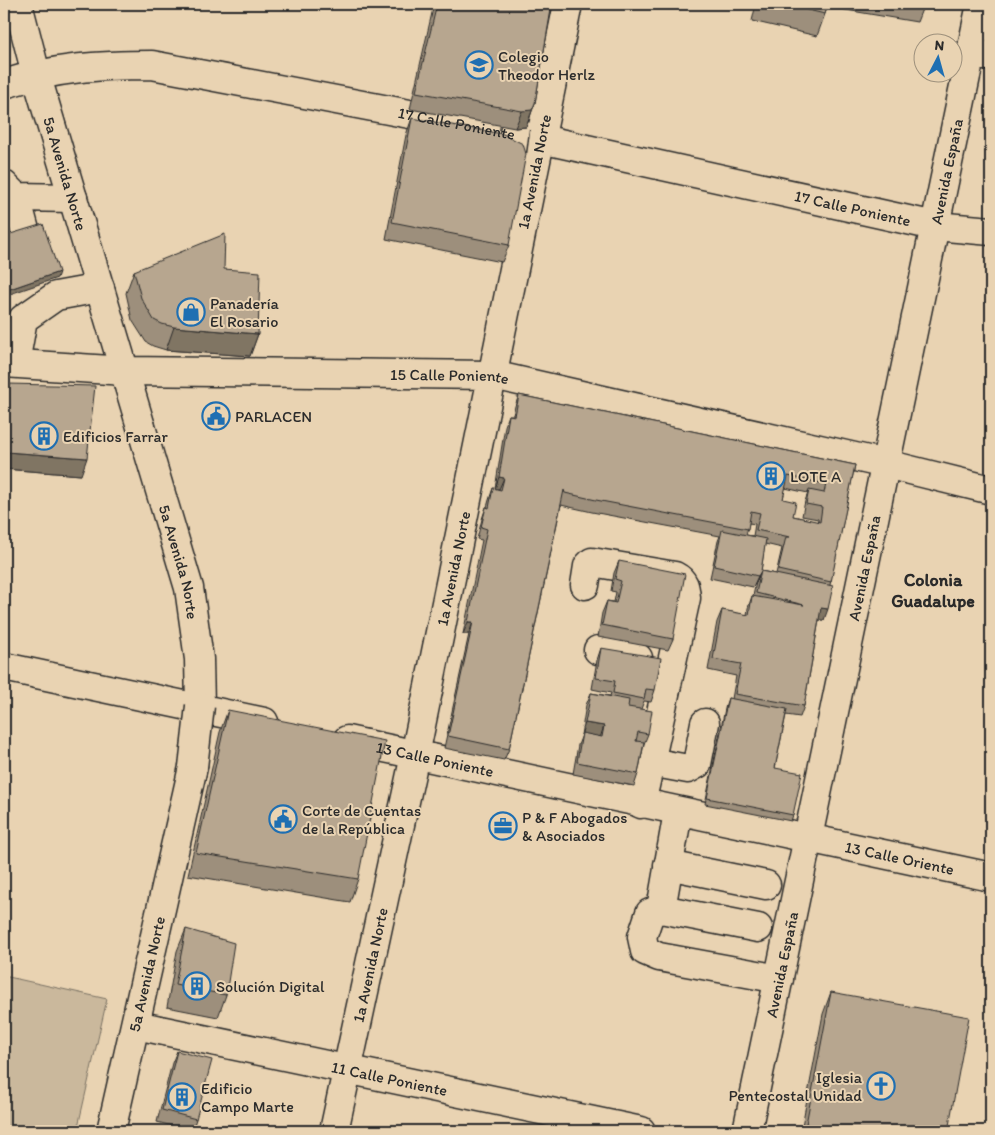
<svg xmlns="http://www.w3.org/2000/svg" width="995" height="1135" viewBox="0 0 995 1135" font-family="Itim,sans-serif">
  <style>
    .green { fill: #cab89c; stroke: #7a7264 }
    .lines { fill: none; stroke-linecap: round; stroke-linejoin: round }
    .minor-casing { stroke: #2b2b2b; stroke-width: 31 }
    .major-casing { stroke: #2b2b2b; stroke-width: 31 }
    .minor { stroke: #e9d3b2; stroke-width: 28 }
    .major { stroke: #e9d3b2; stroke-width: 28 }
    .minor-bridge-casing { stroke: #2b2b2b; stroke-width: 31; stroke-linecap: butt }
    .major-bridge-casing { stroke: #2b2b2b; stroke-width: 31; stroke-linecap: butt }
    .minor-bridge { stroke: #e9d3b2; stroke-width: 28 }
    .major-bridge { stroke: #e9d3b2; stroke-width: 28 }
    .wall { fill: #9d8f7b; stroke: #2b2b2b; fill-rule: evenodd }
    .shaded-wall { fill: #807464; stroke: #2b2b2b }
    .building { fill: #b7a68f; stroke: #2b2b2b; fill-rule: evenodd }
    .labels { text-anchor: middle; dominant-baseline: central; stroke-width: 4; stroke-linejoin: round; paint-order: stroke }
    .poi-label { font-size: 16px; fill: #2b2b2b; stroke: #e9d3b2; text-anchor: start }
    .street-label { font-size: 16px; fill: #2b2b2b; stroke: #e9d3b2 }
    .neighbourhood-label { font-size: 18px; font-weight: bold; fill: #2b2b2b; stroke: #e9d3b2 }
  </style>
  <rect width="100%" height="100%" fill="#e9d3b2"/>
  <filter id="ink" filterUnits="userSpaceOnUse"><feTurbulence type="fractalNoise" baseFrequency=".02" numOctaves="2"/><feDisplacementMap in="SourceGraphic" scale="10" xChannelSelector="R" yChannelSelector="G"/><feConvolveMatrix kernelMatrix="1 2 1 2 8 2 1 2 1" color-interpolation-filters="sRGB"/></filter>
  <g filter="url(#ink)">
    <!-- green -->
    <path class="green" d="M4 976 107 999 77 1131H4Z"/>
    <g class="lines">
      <!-- minor casing -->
      <g class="minor-casing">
        <g id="minor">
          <path d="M971 56H991"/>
          <path id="s1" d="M4 84C56 68 97 65 152 65L541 139 935 226 991 231"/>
          <path d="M4 185 16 197 73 198"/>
          <path d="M16 197 26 234"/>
          <path id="s2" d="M4 363 125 371 493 375 886 464 991 490"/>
          <path d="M15 363 23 319 56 296 100 288"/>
          <path d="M585 585 588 566 592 562 675 576C685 581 685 588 686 598L641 804"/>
          <path d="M598 650 638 658"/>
          <path d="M4 667 264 722"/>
          <path id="s3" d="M347 740 991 877"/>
          <path d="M650 762 688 769 697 764 705 723"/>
          <path d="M668 865 766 885"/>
          <path d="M661 909 678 812"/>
          <path d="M758 928 661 909 650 913 642 937 645 951 659 957 779 979"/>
          <path id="s4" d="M136 1025 641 1131"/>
          <path id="s5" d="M334 1131 415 755 568 4"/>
        </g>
      </g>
      <!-- major casing -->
      <g class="major-casing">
        <g id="major">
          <path id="s6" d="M18 4 36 74 189 588 199 659 200 706"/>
          <path id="s7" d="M111 1131 193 767"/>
          <path id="s8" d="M747 1131 981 4"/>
        </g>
      </g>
      <!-- minor -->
      <use href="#minor" class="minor"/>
      <!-- major -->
      <use href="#major" class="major"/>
      <!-- minor-bridge casing -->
      <g class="minor-bridge-casing">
        <path id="minor-bridge" d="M512 151 515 128"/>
      </g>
      <!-- major-bridge casing -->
      <g class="major-bridge-casing">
        <path id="major-bridge" d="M193 767 200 706"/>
      </g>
      <!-- minor-bridge -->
      <use href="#minor-bridge" class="minor-bridge"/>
      <!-- major-bridge -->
      <use href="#major-bridge" class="major-bridge"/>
    </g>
    <!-- wall -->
    <g class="wall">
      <path d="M434 4H552L535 103 526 127 515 128 410 109Z"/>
      <path d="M756 4H828L825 14 817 36 752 21Z"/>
      <path d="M841 4H924L917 22 840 9Z"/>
      <path d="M412 118 509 245 502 262 386 239 406 135Z"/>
      <path d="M224 269 258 334 250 356 166 350 153 346 146 342 132 320 126 293 134 271Z"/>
      <path d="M8 384 81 475 4 469V396Z"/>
      <path d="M519 395 855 465 830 585 824 620H819L804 706 800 717 786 715 775 768 793 815 791 821 705 804 726 704 728 698 732 699 736 676 708 670 717 622 722 610 747 615 748 608 752 596H753L756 582 761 571 776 574 782 548 765 544 761 571 756 582 753 587 710 578 718 541 720 536 592 512 561 505 509 749 504 760 444 748 469 634H463L482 540 477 539 482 519 486 507H487L489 500 493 488 495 489 505 426 509 415H513L515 406ZM785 488 808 493 805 501 802 516 818 519V522L793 516 783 499ZM749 523 755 524 753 536 746 535Z"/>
      <path d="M619 561 673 639 668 650 598 637 602 613 607 601 614 602 616 592 611 591 614 573Z"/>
      <path d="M601 648 655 690 651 702 644 701 641 709 648 734 644 744 638 774 634 786 573 774 578 745 582 735H581L586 705 591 693 610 696 611 693 592 689 597 660Z"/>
      <path d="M228 710 358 879 350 902 188 875 220 732Z"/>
      <path d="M186 929 226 995 218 1017 167 1007 177 951Z"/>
      <path d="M831 992 948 1131H801L823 1014Z"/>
      <path d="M177 1051 196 1119 192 1131 157 1122 172 1063Z"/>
    </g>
    <!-- shaded-wall -->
    <g class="shaded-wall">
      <path d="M535 103 526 127 515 128 522 111Z"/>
      <path d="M59 272 57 278 4 296V291Z"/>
      <path d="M174 327 258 334 250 356 166 350Z"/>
      <path d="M6 452 87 458 81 475 4 469V458Z"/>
      <path d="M499 477 504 478 499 489H495Z"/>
      <path d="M761 571 756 582 753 587 758 576Z"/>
      <path d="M821 608 828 609 824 620H817Z"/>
      <path d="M468 622H473L469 634H463Z"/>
      <path d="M585 723 604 726 600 738 581 735Z"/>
    </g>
    <!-- building -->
    <g class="building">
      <path d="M437 4H552L535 103 532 110 522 111 416 92Z"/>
      <path d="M782 4H828L825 14Z"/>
      <path d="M412 118 503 134 523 144 526 154 509 245 392 222Z"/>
      <path d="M43 224 59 272 4 291V236Z"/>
      <path d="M225 234 224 269 260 272 258 334 174 327 162 324 154 320 141 298 134 271Z"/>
      <path d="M8 384 95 386 87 458 6 452Z"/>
      <path d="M519 395 855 465 831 582 778 570 786 537H790L756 530 760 513 751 511 748 529 596 500 565 493 564 490 509 749 448 736 473 622H468L487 529 481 527 486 507 489 508 493 488 501 490 504 478 499 477 509 415 515 416ZM788 476 826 484 824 493 809 490 806 504 822 507 820 522 793 516 796 502 783 499Z"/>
      <path d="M722 530 766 539 761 571 758 576 714 566Z"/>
      <path d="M619 561 685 574 673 639 602 625 607 601 616 603 621 581 615 579Z"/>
      <path d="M761 571 833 586 828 609 821 608 804 706 735 694 741 664 713 659 722 610 749 615 752 596 804 605 756 593Z"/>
      <path d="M601 648 661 658 655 690 646 689 644 699 613 693 615 681 596 678Z"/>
      <path d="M591 693 629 700 628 707 652 711 648 734 638 732 636 741 644 742 638 774 577 762 582 733 602 737 604 726 585 723Z"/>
      <path d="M728 698 787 709 775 768 802 773 793 815 707 798Z"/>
      <path d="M228 710 385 741 358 879 196 853Z"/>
      <path d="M186 929 234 943 226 995 175 985Z"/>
      <path d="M831 992 969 1017 948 1131H846L806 1124Z"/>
      <path d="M177 1051 212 1060 196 1119 162 1110Z"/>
    </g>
  </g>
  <!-- icons -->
  <defs>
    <g id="school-ring" transform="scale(1.4375)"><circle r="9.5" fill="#e9d3b2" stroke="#1f6fb2" stroke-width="1.5"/><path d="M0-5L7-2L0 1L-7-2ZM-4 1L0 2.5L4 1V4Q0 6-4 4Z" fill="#1f6fb2"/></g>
    <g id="shop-ring" transform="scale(1.4375)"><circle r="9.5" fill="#e9d3b2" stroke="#1f6fb2" stroke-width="1.5"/><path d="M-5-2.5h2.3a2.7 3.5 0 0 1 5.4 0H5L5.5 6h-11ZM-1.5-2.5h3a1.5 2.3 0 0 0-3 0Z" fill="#1f6fb2"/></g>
    <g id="civic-ring" transform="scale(1.4375)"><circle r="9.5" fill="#e9d3b2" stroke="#1f6fb2" stroke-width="1.5"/><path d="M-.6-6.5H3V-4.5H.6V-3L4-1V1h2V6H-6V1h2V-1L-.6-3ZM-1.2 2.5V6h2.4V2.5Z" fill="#1f6fb2"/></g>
    <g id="building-ring" transform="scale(1.4375)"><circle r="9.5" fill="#e9d3b2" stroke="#1f6fb2" stroke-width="1.5"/><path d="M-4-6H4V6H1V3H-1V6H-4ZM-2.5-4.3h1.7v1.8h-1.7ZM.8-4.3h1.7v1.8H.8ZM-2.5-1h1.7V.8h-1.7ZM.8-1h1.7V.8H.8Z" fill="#1f6fb2"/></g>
    <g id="office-ring" transform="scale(1.4375)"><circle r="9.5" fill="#e9d3b2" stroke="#1f6fb2" stroke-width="1.5"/><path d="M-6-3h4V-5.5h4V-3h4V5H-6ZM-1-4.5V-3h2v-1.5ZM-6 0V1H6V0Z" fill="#1f6fb2"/></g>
    <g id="church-ring" transform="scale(1.4375)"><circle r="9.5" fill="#e9d3b2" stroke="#1f6fb2" stroke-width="1.5"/><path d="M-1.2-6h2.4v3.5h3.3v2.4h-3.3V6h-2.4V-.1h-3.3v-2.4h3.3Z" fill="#1f6fb2"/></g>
  </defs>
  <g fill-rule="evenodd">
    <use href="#school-ring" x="479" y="65"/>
    <use href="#shop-ring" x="191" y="312"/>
    <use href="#civic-ring" x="216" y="416"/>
    <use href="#building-ring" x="44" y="436"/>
    <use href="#building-ring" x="771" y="476"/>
    <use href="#civic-ring" x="283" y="819"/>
    <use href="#office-ring" x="503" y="826"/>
    <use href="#building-ring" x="197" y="986"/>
    <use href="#church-ring" x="881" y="1086"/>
    <use href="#building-ring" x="182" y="1097"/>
  </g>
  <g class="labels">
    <!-- poi labels -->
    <g class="poi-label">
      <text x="498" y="56">Colegio<tspan x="498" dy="18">Theodor Herlz</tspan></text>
      <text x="210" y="303">Panadería<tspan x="210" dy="18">El Rosario</tspan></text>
      <text x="235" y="416">PARLACEN</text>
      <text x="63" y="436">Edificios Farrar</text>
      <text x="790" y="476">LOTE A</text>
      <text x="302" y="810">Corte de Cuentas<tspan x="302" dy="18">de la República</tspan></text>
      <text x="522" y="817">P &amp; F Abogados<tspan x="522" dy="18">&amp; Asociados</tspan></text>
      <text x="216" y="986">Solución Digital</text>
      <text x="862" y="1077" text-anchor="end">Iglesia<tspan x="862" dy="18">Pentecostal Unidad</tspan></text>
      <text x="201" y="1088">Edificio<tspan x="201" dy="18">Campo Marte</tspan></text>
    </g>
    <!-- street labels -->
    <g class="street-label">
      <text stroke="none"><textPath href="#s1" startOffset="460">17 Calle Poniente</textPath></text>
      <text stroke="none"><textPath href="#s5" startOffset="980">1a Avenida Norte</textPath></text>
      <text stroke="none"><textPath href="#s8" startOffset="980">Avenida España</textPath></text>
      <text stroke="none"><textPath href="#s6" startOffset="176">5a Avenida Norte</textPath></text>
      <text stroke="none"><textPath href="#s1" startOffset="865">17 Calle Poniente</textPath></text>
      <text stroke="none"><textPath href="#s2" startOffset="446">15 Calle Poniente</textPath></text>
      <text stroke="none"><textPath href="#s6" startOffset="581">5a Avenida Norte</textPath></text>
      <text stroke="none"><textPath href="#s5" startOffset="575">1a Avenida Norte</textPath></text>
      <text stroke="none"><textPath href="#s8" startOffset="575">Avenida España</textPath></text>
      <text stroke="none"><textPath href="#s3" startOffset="90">13 Calle Poniente</textPath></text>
      <text stroke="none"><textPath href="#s3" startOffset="565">13 Calle Oriente</textPath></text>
      <text stroke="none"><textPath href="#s5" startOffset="170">1a Avenida Norte</textPath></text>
      <text stroke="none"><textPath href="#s8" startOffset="170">Avenida España</textPath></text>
      <text stroke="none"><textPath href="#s7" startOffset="161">5a Avenida Norte</textPath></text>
      <text stroke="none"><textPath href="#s4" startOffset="259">11 Calle Poniente</textPath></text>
    </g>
    <!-- neighbourhood labels -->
    <g class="neighbourhood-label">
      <text x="933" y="580">Colonia<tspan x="933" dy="21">Guadalupe</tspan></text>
    </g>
  </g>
  <!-- margin -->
  <rect width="995" height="1135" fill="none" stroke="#e9d3b2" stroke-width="20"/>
  <rect x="10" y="10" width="975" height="1115" fill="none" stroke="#2b2b2b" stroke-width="2" filter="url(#ink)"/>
  <!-- north arrow -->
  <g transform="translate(938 58) rotate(6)"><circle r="24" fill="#e9d3b2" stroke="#9d907c"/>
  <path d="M0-4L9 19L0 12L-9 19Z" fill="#1f6fb2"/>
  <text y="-8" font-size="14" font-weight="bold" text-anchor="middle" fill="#2b2b2b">N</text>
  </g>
</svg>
